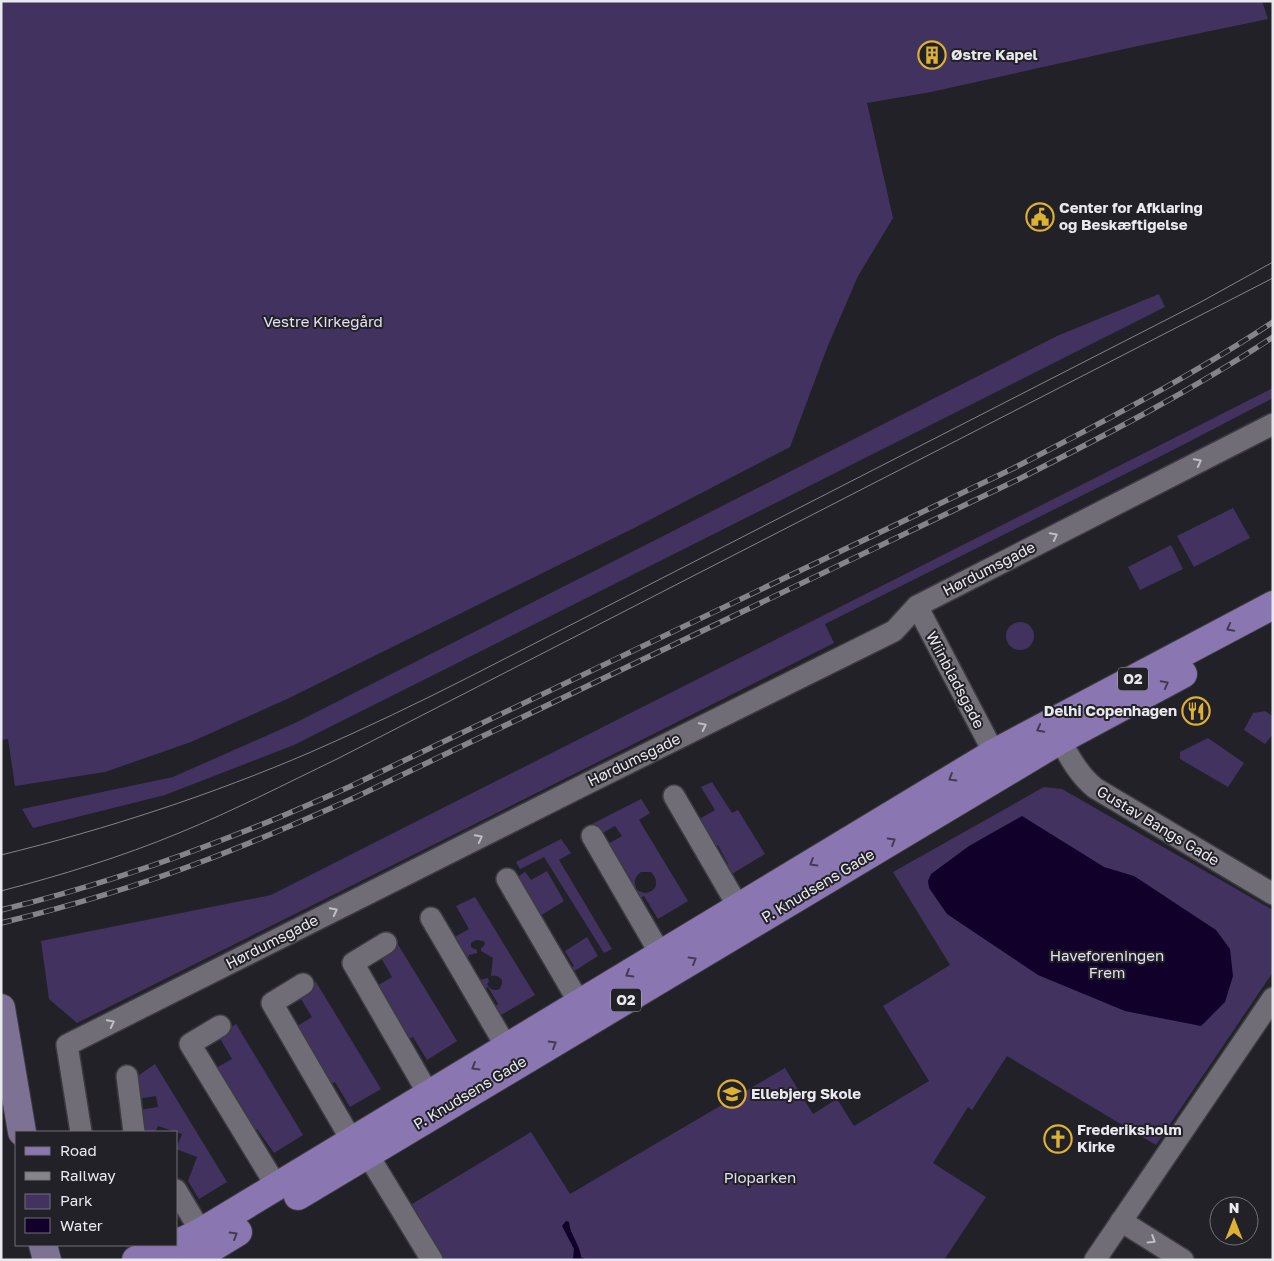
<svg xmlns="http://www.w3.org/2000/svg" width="1274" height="1261" viewBox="0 0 1274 1261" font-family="'Golos Text',sans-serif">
<rect width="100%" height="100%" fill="#232128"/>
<g fill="#413260">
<path d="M1,1h1261l6,18 -130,27 -207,46 -64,11 26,115 -35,58 -31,72 -37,99 -154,80 -349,172 -96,43 -86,30 -90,14 -7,-47 -7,1z"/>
<path d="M1159,294l6,13 -871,438 -129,50 -132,33 -11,-19 151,-32 122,-54 762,-387z"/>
<path d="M1273,388v10l-100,52 -348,174 9,19 -365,184 -392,196 -28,-24 -8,-58 230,-46z"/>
<path d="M1233,508l17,30 -56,29 -17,-31z"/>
<path d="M1171,545l12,24 -43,21 -12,-23z"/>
<circle cx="1020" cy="636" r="14"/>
<path d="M1265,711l8,5v18l-8,10 -21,-14 9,-17z"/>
<path d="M1208,738l36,25 -16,24 -48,-28v-7z"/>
<path d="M712,782l20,31 6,-3 27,44 -33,20 -3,-5 -4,1 -2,-3 5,-3 -10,-19 -5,3 -17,-27 19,-11 -14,-23z"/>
<path d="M1044,787l18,2 211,121v62l-117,173 -149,-89 -35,54 -4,-3 -35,56 53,34 -42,63h-500l-32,-56 119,-72 39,62 215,-126 28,46 24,-15 17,27 75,-45 -46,-75 67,-41 -57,-93z"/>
<path d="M641,799l9,14 -11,7 49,81 -30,18 -14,-23 -6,3 -5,-7 4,-2 7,3c13,-1 16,-11 7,-21h-10c-5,4 -8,8 -5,15l-5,2 -25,-44 16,-9 -7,-10 -16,9 -7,-11z"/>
<path d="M561,839l10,14 -12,7 53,89 -8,4 -60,-96 -24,12 -4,-7z"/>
<path d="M547,871l17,30 -24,15 -22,-38 1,-2 6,-4 6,8z"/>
<path d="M475,897l60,98 -37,22 -5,-9 5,-4 -10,-17 -6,3 -2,-10 8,-2 1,3 -2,3c5,10 16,7 15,-4 -3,-4 -6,-5 -11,-4l2,-18 -12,-7v-3l3,-2 1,-3 -2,-2 -7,-1 -5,3v4l6,3v3l-8,2 -3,8 -15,-24 18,-10 -13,-23z"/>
<path d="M587,937l11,19 -27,17 -2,-4 5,-3 -9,-15z"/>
<path d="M397,943l60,98 -30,19 -14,-23 -6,3 -32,-53 17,-10 -13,-23z"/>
<path d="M316,982l65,107 -31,18 -15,-25 -6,3 -35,-57 18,-11 -14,-23z"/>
<path d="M236,1024l67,111 -29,18 -17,-24 -5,3 -38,-63 18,-10 -14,-24z"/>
<path d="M155,1064l72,118 -28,17 -11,-18 9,-24 -21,-8 6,-15 -24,-8 -3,6h-12l-4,-22 19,-3 -2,-11 -19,3 -2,-21z"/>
</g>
<g fill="#11002a">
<path d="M1022,816l82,51 30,9 82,54 14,19 3,27 -8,26 -24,24 -76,-15 -87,-36 -91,-61 -18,-26 -1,-7 3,-7 38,-28z"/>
<path d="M566,1221l3,1c1,13 11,22 12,35l6,3h-15l1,-2 1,-9 -12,-23z"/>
</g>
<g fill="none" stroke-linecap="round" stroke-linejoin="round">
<g stroke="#3d3b42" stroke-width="24">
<g id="street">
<path d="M917,606l77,147"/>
<path d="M1060,740c10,18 19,35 35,48l178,106"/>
<path d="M674,796l65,112"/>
<path d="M592,836l69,119"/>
<path d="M507,879l73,125"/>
<path d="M431,918l76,130"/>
<path d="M386,943l-33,20 76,132"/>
<path d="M303,984l-31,19 80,138"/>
<path d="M220,1026l-30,18 87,143"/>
<path d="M127,1076l7,56"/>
<path d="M81,1132l-14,-87 519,-261 308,-153 23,-25 356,-182"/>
<path d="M368,1155l64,105"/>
<path d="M176,1190l25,42"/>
<path d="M1121,1221l62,39"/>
<path d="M1095,1260l178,-262"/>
</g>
</g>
<g stroke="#3d3b42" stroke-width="30">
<g id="secondary">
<path d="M1,1008l21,124"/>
<path d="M43,1245l4,15"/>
</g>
</g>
<g stroke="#3d3b42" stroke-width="30">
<g id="primary">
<path d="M298,1196l762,-456 123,-66"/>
<path d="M176,1244l25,-12 793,-479 279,-148"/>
<path d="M136,1260l38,-15"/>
<path d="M192,1260l46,-28"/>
</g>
</g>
<use href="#street" stroke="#706d76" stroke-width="21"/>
<use href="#secondary" stroke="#7d7293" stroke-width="28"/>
<use href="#primary" stroke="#8a77b1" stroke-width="28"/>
<g stroke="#85848a" stroke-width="1">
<path d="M1,855c106,-26 210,-60 310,-103 55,-24 109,-50 162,-77l726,-372 74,-41"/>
<path d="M1,891c61,-16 120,-34 178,-58 54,-22 106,-49 158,-74l936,-481"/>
</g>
<g stroke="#85848a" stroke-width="5.5">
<g id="rail">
<path d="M1,910c82,-20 161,-46 239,-77 37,-14 73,-30 109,-46l663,-318c89,-46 178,-92 261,-147"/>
<path d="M1,923c70,-17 140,-38 208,-64 50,-19 98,-40 147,-62l661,-317c87,-44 174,-89 256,-143"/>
</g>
</g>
<use href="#rail" stroke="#232128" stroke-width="4" stroke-dasharray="11" stroke-linecap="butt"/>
</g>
<defs><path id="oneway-chevron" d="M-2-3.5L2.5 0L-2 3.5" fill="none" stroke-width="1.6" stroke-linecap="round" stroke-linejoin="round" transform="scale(1.25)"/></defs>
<g stroke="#bfbec4">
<use href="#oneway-chevron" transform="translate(1198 462) rotate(-27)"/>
<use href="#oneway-chevron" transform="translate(1054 536) rotate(-27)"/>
<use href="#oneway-chevron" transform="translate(703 726) rotate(-26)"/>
<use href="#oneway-chevron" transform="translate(479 838) rotate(-27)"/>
<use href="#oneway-chevron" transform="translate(334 911) rotate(-27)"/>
<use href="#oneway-chevron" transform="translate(111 1023) rotate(-27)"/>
<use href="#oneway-chevron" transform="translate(1152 1240) rotate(32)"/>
</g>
<g stroke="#423b51">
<use href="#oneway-chevron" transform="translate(1230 628) rotate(152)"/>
<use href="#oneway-chevron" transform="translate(1165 684) rotate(-28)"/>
<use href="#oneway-chevron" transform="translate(1040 729) rotate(152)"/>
<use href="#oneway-chevron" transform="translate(952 778) rotate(149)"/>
<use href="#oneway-chevron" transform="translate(892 841) rotate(-31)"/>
<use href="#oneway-chevron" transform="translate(813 863) rotate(149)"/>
<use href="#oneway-chevron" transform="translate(693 960) rotate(-31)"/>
<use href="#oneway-chevron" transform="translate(629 974) rotate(149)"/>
<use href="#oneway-chevron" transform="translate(553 1044) rotate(-31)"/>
<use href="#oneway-chevron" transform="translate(475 1067) rotate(149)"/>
<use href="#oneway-chevron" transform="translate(234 1235) rotate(-31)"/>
</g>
<defs>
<g id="building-ring" transform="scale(1.4375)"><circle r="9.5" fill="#232128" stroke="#ddb133" stroke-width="1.5"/><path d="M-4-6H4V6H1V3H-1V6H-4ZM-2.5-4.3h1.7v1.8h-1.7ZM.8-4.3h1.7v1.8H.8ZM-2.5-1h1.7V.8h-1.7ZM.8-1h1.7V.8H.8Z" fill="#ddb133"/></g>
<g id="civic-ring" transform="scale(1.4375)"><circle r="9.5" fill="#232128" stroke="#ddb133" stroke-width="1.5"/><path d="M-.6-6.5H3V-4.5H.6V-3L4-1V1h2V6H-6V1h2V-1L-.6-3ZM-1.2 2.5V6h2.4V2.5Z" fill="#ddb133"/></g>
<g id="restaurant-ring" transform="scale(1.4375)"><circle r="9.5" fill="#232128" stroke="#ddb133" stroke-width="1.5"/><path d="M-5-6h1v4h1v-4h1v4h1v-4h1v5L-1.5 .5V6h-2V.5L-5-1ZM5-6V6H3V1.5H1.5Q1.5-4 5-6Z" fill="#ddb133"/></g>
<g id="school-ring" transform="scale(1.4375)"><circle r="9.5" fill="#232128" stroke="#ddb133" stroke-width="1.5"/><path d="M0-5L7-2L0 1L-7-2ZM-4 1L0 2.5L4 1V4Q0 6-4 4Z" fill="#ddb133"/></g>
<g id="church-ring" transform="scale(1.4375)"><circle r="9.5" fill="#232128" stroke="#ddb133" stroke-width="1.5"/><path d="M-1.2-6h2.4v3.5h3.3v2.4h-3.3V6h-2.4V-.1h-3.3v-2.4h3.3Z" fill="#ddb133"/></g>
</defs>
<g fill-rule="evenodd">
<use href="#building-ring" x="932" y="55"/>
<use href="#civic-ring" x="1040" y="217"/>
<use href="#restaurant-ring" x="1196" y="711"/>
<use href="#school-ring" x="732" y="1094"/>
<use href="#church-ring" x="1058" y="1139"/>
</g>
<g text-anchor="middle" stroke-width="4" stroke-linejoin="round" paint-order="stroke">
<g fill="#232128" stroke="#aeadb3" stroke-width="1">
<rect x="1118" y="667.5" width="30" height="23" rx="4"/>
<rect x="611" y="988.5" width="30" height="23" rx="4"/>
</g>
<g font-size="14" font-weight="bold" fill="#eae9ee">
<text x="1133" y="684">O2</text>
<text x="626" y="1005">O2</text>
</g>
<g font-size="15" font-weight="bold" fill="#eae9ee" stroke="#232128" text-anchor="start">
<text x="951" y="60">Østre Kapel</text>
<text x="1059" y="213">Center for Afklaring<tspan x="1059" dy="17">og Beskæftigelse</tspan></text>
<text x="1177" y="716" text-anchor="end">Delhi Copenhagen</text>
<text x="751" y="1099">Ellebjerg Skole</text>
<text x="1077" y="1135">Frederiksholm<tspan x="1077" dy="17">Kirke</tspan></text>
</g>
<g font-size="15" fill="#e4e0f2" stroke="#232128">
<text x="323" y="327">Vestre Kirkegård</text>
<text x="1107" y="961">Haveforeningen<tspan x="1107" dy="17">Frem</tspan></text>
<text x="760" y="1183">Pioparken</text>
</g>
<g font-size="15" fill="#eae9ee" stroke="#232128">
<text transform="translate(989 569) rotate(-27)" y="5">Hørdumsgade</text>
<text transform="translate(955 680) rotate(62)" y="5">Wiinbladsgade</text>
<text transform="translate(634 760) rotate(-26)" y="5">Hørdumsgade</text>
<text transform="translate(1158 826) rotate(31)" y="5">Gustav Bangs Gade</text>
<text transform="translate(818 886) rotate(-31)" y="5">P. Knudsens Gade</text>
<text transform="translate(272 942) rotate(-27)" y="5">Hørdumsgade</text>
<text transform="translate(470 1093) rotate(-31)" y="5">P. Knudsens Gade</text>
</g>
</g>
<rect width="1274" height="1261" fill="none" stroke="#eae9ee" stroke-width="5"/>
<rect x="15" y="1131" width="162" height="115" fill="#232128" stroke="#737177"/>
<rect x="25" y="1147" width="25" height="8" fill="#8a77b1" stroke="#737177"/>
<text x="60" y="1156" font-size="15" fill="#eae9ee">Road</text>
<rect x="25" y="1172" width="25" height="8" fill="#85848a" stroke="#737177"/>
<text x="60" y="1181" font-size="15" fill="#eae9ee">Railway</text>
<rect x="25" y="1194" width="25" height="15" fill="#413260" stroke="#737177"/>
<text x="60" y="1206" font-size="15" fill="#eae9ee">Park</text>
<rect x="25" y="1218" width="25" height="15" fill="#11002a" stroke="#737177"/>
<text x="60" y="1231" font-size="15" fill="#eae9ee">Water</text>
<g transform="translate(1234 1221)"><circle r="24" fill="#232128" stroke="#737177"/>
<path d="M0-4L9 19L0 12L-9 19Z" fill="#ddb133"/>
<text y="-8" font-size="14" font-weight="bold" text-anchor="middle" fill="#eae9ee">N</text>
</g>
</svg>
